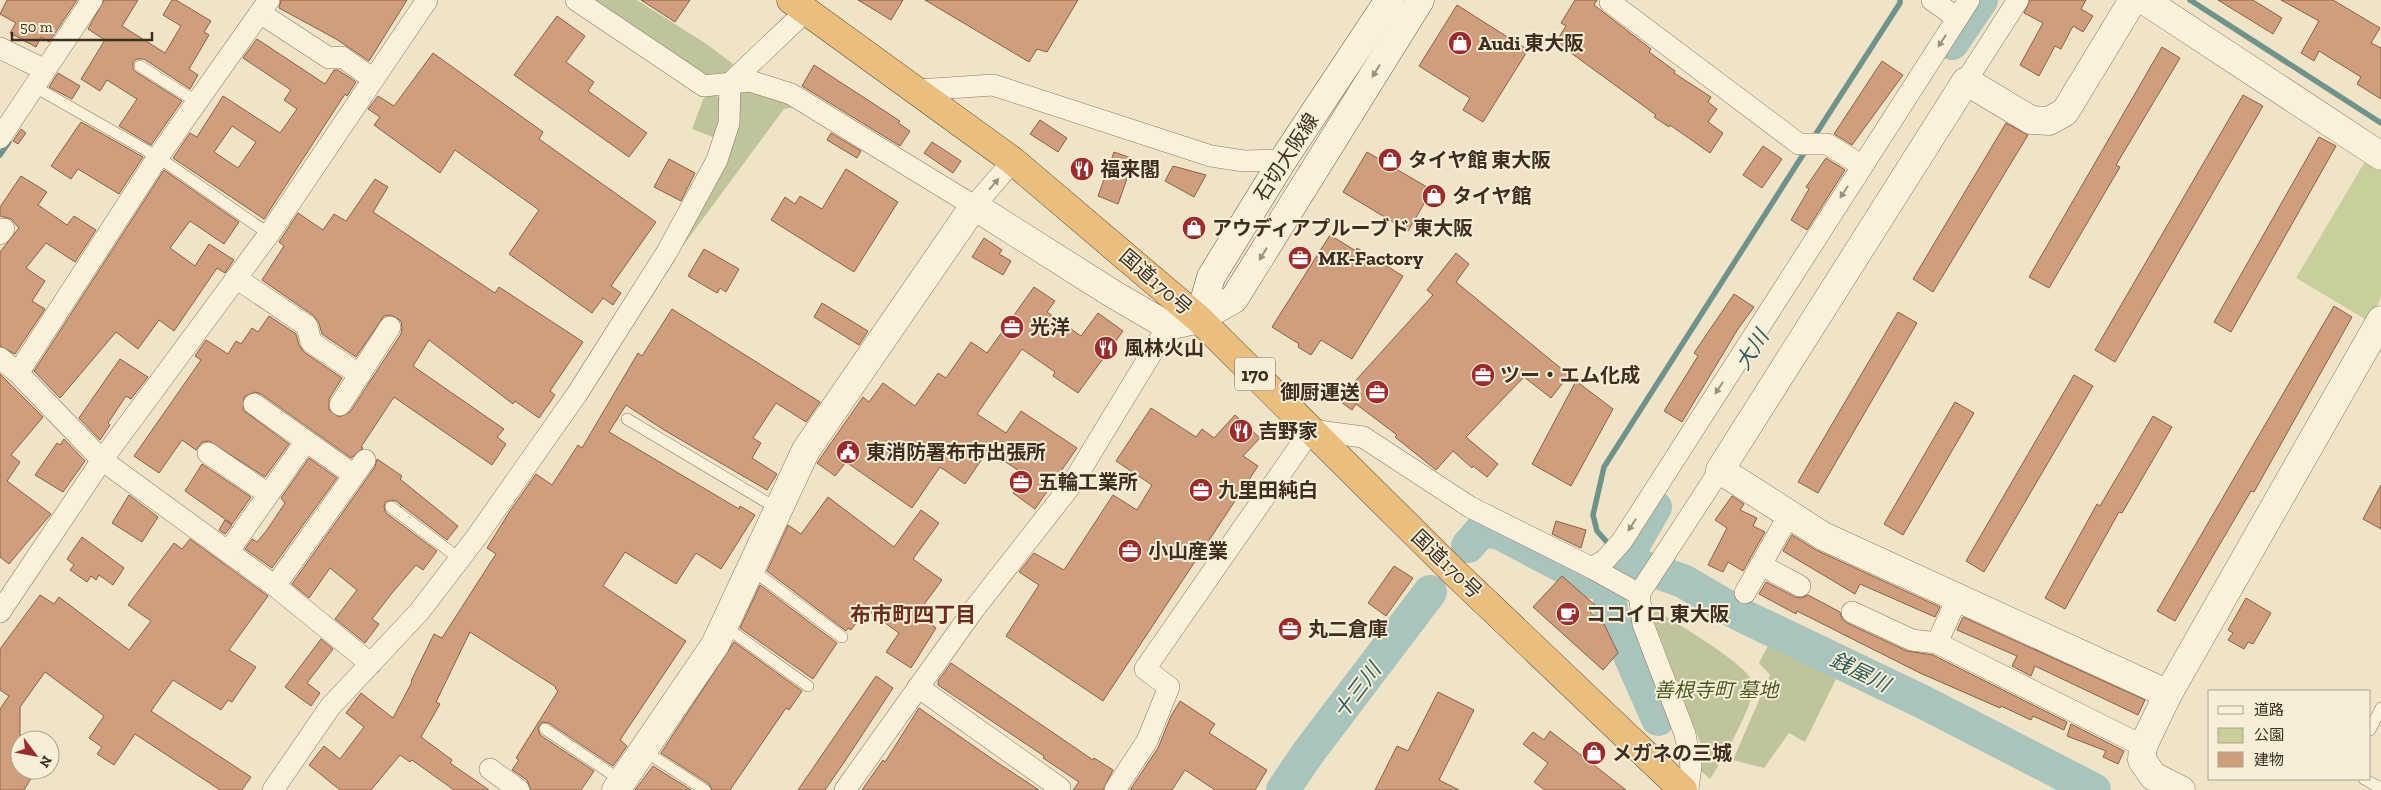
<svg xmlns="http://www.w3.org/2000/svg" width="2381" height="790" viewBox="0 0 2381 790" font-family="'Zilla Slab','Noto Sans JP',serif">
<rect width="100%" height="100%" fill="#f0e4c8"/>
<path fill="#c9cf9b" d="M2367,158l14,8v131l-11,25 -74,-44z"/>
<g fill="#bfc49a">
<path d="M593,0h44l71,45 25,19 -12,13 -13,3z"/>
<path d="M739,87l57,20 -12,2 -102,138z"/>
<path d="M706,92l17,7 -5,40 -26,-10z"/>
<path d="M1656,610c19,13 92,54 97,73 4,18 -32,79 -43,96l-10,-9v-28l-48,-126z"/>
<path d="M1770,642l66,37 -31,63 -16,-9 -25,35 -31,-8 37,-85 -11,-12z"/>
</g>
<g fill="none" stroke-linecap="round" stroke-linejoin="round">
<g stroke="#6f938a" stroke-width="5.5">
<path d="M2190,0l191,123"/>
<path d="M1812,140l88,-137v-3"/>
<path d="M0,155l9,-13"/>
<path d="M1623,560l-26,-29 -4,-16 11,-48 202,-317"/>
</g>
<g stroke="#a9c4bc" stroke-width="34">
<path d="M1952,43l29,-43"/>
<path d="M1655,507l-46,80 2,25 47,107"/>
<path d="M1468,546l13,-15 17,1 95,50 23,-9"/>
<path d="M1623,560l60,21 58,34 182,87 171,88"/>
<path d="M1283,790l25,-37 122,-161"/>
</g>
</g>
<g fill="#cf9f7d" stroke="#8d5f41" fill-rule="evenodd">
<path d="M7,0h70l-28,42 -8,-5 -5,10 -26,-14 6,-10 -16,-9z"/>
<path d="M104,0h34l-16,26 43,27 16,-27 -18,-11 9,-15h4l35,21 -7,11 5,3 -20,34 9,6 -8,14 -46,-30h-7l-4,3v7l3,3 46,29 -31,44 -32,-19 18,-27 -30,-19 -7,11 -19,-12 24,-39 -17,-11z"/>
<path d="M281,0h126l-38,61 -33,-22 -57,-31z"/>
<path d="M641,0h49l-15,22z"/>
<path d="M858,0h45l-12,20z"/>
<path d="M925,0h153l-31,52 -10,-3 -8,13z"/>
<path d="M1575,0h22l-3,5 57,44 -2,3 26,19 -1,2 37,24 -3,5 9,7 -9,13 15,11 -13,20 -40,-28 -1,2 -15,-10 2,-2 -100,-73 10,-16 -5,-3z"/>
<path d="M2030,0h56l-5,9 12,7 -10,16 -10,-6 -12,23 -6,-3 -16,30 -19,-11 23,-42 -19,-10z"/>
<path d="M2218,0h35l29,18 -9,16z"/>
<path d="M2281,0h52l47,28 -9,15 10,5v51l-24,-15 4,-7 -42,-26 -5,10 -13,-8 18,-32z"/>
<path d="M1457,5l71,45 -45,72 -20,-12 7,-12 -51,-32z"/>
<path d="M557,16l28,20 -19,26 28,20 -6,9 59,42 -18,24 -115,-82z"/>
<path d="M257,39l68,45 9,-14h4l18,12 -9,14 -2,-2 -81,125 -91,-61 17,-25 7,4 26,-41 57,37 17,-24 -13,-9 7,-10 -48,-32zM232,126l24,16 -18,26 -24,-16z"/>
<path d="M2162,47l18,11 -64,107 4,2 -71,121 -20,-11z"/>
<path d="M433,53l110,79 -4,7 117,83 -45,64 10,7 -8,12 -10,-7 -11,15 -83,-59 30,-44 -84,-60 -15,23 -66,-48 6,-8 -12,-8 10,-13 16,10z"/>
<path d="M1882,61l21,14 -51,70 -18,-11z"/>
<path d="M814,65l86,56 -2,2 12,8 -10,15 -98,-60z"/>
<path d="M58,73l22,13 -8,13 -23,-12z"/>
<path d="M2243,95l20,11 -148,256 -20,-12z"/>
<path d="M1040,120l27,18 -9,14 -28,-18z"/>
<path d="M81,122l62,35 -24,37 -41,-25 -7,10 -20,-13z"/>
<path d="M2006,123l22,12 -95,157 -20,-13z"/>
<path d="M21,129l5,4 -8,11 -5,-3z"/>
<path d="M831,133l30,18 -4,7 -30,-18z"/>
<path d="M2319,137l17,9 -105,186 -17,-10z"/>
<path d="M932,142l29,19 -8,12 -29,-20z"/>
<path d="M1763,146l19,13 -20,29 -19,-13z"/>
<path d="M1114,152l20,7 -16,45 -20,-8z"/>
<path d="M1367,152l65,38 -24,41 -65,-39z"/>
<path d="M1826,158l19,12 -38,60 -16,-10 18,-31 -3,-2z"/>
<path d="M669,159l26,14 -14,28 -27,-14z"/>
<path d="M1173,166l33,9 -12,22 -29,-16z"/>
<path d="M846,169l52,33 -44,70 -83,-52 14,-23 10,7 5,-8 22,13z"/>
<path d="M164,170l75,52 -15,22 -34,-23 -20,27 25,18 14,-22 25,16 -9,13 -8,-5 -43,63 -15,-11 -21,29 -22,-17 -56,66 -26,-27z"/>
<path d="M21,176l26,16 -9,13 29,20 7,-9 22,14 -21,32 -29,-19 -20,25 19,13 -13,20 13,8 -30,45 -15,-8v-94l19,-24 -8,-9 -11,-3v-9z"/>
<path d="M375,179l13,8 -15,25 122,81 4,-6 84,55 -33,49 5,4 -16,23 -24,-17 -2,3 -84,-64 -16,26 91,63 -7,8 9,7 -14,21 -98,-68 -33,50 2,1 -12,10 -90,-64 -6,-2 -11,5 -1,13 46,34 -24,33 -56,-36 -7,1 -6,8 -14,-10 -23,33 -25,-17 67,-96 -6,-4 11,-16 22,14 8,-13 5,3 11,-16 6,4 11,-16 27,18 3,11 5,7 38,26 -13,21v11l10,7 11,-5 51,-78 1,-7 -1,-6 -10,-6 -7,1 -28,41 -34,-23 -3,-11 -5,-7 -52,-36 22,-34 -5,-4 19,-29 25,17 11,-16 12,7z"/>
<path d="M1330,235l26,16 1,-3 46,28 -51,83 -31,-19 -10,15 -13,-8 1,-3 -27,-17z"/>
<path d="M984,238l18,12 -3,4 12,7 -8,14 -31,-18z"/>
<path d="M704,249l35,20 -13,23 -6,-4 -3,5 -29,-17z"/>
<path d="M1456,253l13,11 -13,18 113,93 -18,23 -27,-21 -58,60 32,27 -11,13 -14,-11 -1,2 -19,-17 -17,19 -41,-33 2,-2 -41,-31 -4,6 -14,-10 95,-105 -6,-5z"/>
<path d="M1034,287l21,14 -8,11 34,24 17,-23 25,18 -45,62 -25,-17 2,-4 -33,-23 -45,65 29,19 15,-22 56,37 -42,61 -22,-16 12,-18 -37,-25 -23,34 -25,-17 -28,41 -66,-46 -11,14 -18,-13 46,-66 6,5 14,-19 32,23 23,-33 8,5 25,-36 16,11z"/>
<path d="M1734,294l20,13 -16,22 -56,93 -18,-11 34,-55 -4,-3z"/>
<path d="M822,303l46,28 -9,14 -45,-28z"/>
<path d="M2334,306l18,11 -98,175 -3,-1 -76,130 -18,-10z"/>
<path d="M672,309l148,93 -14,20 -30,-19 -23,35 8,5 -9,15 25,16 -10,16 -103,-60 -38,-25 -17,27 130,77 1,-3 15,9 -34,54 -25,-16 -20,31 -51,-32 -22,34 83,55 -66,99 7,6 -14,20 -64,-43 -7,-1 -4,6 2,7 54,36 -13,19h-50l-4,-10 -15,-10 7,-10 -3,-2 42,-67 -3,-3 1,-1 -86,-55 -34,70 4,2 -19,33 31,23 -2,3 39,27h-35l-42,-30 -2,2 -10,-7 -29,35h-31l-31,-25 15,-19 16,13 24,-32 -18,-14 15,-20 32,25 19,-36 -1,-1 23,-47 8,4 54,-84 -9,-6 23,-37 26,-37 16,11 26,-40 4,3 56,-95 4,3z"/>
<path d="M1898,312l19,11 -99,170 -20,-11z"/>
<path d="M120,359l28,18 -17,22 -5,-3 -18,27 2,2 -10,15 -21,-22z"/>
<path d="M0,374l43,43 -32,38 9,7 -13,19 44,33 -42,50 -9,-7z"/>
<path d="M2074,375l19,11 -109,186 -18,-11z"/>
<path d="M1576,381l37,28 -42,77 -39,-22z"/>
<path d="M1955,402l19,11 -71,122 -19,-11z"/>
<path d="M1151,408l45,29 6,-8 12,9 21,-23 25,23 -17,18 15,10 -155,235 -97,-65 33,-51 -20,-13 15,-19 30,17 49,-75 24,15 15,-25 -36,-24z"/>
<path d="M2153,416l19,11 -50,86 -3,-1 -54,97 -20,-11 52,-94 3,2z"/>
<path d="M64,439l21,22 -22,31 -28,-17 22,-32 3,2z"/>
<path d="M309,458l28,20 -65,90 -27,-19 7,-10 5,3 10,-12 18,-27 -4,-5z"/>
<path d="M377,459l25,17 -2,3 58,47 -11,14 -51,-39 -5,-1 -6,2 -1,5 2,6 51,38 -14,19 -7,-5 -24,28 -20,26 7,5 -14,19 -30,-24 22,-29 -27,-22 -21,30 -17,-14 83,-117z"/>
<path d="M202,464l49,33 -19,27 -47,-33z"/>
<path d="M2381,485v44l-18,-10z"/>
<path d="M129,495l29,22 -16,25 -30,-19z"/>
<path d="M1732,496l12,8 -4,6 17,8 -4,8 12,6 -22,39 -15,-9 -5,10 -15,-7 19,-37 -12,-8z"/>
<path d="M828,497l66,50 27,-37 18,13 -26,36 29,21 -25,34 19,14 -25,40 -25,-16 13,-19 -33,-24 -15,21 -3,-2 -2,3 -79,-60 21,-46 13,9z"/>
<path d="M225,520l7,5 -7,9 -6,-4z"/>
<path d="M1556,521l30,9 -5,18 -29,-14z"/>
<path d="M1792,535l24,15 124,57 -5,10 -75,-33 -5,10 -72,-43z"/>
<path d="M82,537l42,31 -11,17 -14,-10 -3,5 -5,-4 -4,6 -17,-12 4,-5 -7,-6z"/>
<path d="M190,539l78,57 -39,54 27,17 -24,35 -4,-2 -7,10 -48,-30 -22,31 100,66 -9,13h-22l-85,-56 -21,31 -17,-11 5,-7 -13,-9 15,-22 -59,-44 -25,35v63h16l-12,20h-24v-81l9,-13 -9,-6v-41l40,-54 14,9 5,-7 70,53 22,-29 -23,-16 46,-62 8,6z"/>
<path d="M1394,566l19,12 -27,38 -18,-13z"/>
<path d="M1562,576l34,30 -6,6 14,12 14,29 -15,17 -70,-63z"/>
<path d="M1766,582l29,15 6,1 7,-3 32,17 2,7 5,4 60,28 26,4 134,67 -3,8 -31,-14 -2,4 -30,-14 -1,2 -80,-35 -123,-62 -1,3 -37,-20z"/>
<path d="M760,585l77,58 -24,36 -73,-51z"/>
<path d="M2246,598l25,15 -18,31 -5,-2 -4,7 -16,-9 5,-7 -5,-3z"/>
<path d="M1963,617l182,83 -7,15 -103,-49 -4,10 -19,-10 5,-10 -60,-26z"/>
<path d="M321,639l12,10 -26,34 13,10 -9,13 -26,-19z"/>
<path d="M734,642l68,49 -13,19 -3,-2 -56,82h-18l-3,-6 -48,-31z"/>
<path d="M951,663l142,97 1,-2 19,12 -10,20h-30l6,-8 -36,-24 1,-2 -106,-71v-4z"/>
<path d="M876,676l17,12 -48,73 -20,29h-27z"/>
<path d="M1438,692l36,18 -35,70 20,10h-84l22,-44 11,5z"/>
<path d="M1180,701l35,23 -6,9 58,37 -12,20h-40l-30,-20 -13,20h-42l28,-42 13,-32z"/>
<path d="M919,708l76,53 44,29h-177l21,-30 2,2z"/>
<path d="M2071,724l53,27 -6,13 -15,-7 3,-6 -39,-15z"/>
<path d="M1550,731l76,59h-81l-11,-8 14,-19 -25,-19 10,-12 11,8z"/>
<path d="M653,766l38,24h-56z"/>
</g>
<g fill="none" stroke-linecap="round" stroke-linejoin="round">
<g stroke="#8d765c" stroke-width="12">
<g id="service">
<path d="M140,66l57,36"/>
<path d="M35,87l123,70 111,77"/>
<path d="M627,419l151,90"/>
<path d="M391,507l69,52"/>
<path d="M751,569l91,68"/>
<path d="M724,626l84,60"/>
<path d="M545,729l77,52"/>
<path d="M2370,730l11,-22"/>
<path d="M643,750l62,40"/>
<path d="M2364,779l17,9"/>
</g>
</g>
<g stroke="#8d765c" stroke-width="22">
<g id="minor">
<path d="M576,0l128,86 46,-5 41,13 183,112 39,-45"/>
<path d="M1932,0l25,18"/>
<path d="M1610,2l189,142h28l34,21"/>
<path d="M260,13l69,45 13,-1 31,22"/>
<path d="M0,48l45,22"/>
<path d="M1966,81l52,-81"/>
<path d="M918,90l75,-5 218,71 33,5 39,-1"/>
<path d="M0,138l92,-138"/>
<path d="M0,234l4,-5"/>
<path d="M236,278l71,48 4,16 49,33"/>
<path d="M0,358l18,15 84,87 173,126 96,78"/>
<path d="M18,373l140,-216 111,-157"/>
<path d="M254,404l100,71"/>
<path d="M340,405l50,-78"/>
<path d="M208,453l60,41"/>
<path d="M228,552l78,-111"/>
<path d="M1761,565l39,21"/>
<path d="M1592,568l14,-9 16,-18 347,-541"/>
<path d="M275,586l90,-126"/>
<path d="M1745,593l44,-78"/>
<path d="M1957,599l-20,44 206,103"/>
<path d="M0,612l102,-152 167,-226 158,-234"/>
<path d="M1852,612l60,28 25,3"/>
<path d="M918,687l142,101 -1,2"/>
<path d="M490,769l29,21"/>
<path d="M273,790l57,-83 89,-95 56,-73 102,-145 90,-142 50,-92 12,-37 1,-40 76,-72"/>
<path d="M845,790l130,-182 97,-124 96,-158"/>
<path d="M1115,790l32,-49 22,-54 -24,-18 166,-239 52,7 107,70 122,61 47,26"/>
<path d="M1688,790l3,-24 -6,-32 -42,-110 -4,-30 81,-124"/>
</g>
</g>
<g stroke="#8d765c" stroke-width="29">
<g id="tertiary">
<path d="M2133,0l-68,112 -16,9 -18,-1 -65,-39 -246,389 103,66 345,158"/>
<path d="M2144,0l237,156"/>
<path d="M616,790l99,-145 91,-195 168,-244 139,88 55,32 31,-7"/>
<path d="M2181,790l-28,-14 -11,-16 1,-14 25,-52 213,-374"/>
</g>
</g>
<g stroke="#6f573f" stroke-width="29">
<g id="secondary">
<path d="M1199,319l35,-20 186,-299"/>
<path d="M1199,319l12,-42 72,-117 106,-160"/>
</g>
</g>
<g stroke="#5b4430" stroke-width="29">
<path id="trunk" d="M791,0l222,161 186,158 256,254 228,217"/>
</g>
<use href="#service" stroke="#faf1dc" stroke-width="11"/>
<use href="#minor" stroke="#faf1dc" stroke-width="21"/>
<use href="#tertiary" stroke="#faf1dc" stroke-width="28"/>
<use href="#secondary" stroke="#faf1dc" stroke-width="28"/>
<use href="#trunk" stroke="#eabe7c" stroke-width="28"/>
</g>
<defs><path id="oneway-solid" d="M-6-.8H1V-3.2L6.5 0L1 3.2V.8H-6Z" transform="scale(1.25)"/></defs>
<g fill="#9c907e">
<use href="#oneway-solid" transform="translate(1942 41) rotate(123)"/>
<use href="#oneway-solid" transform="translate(1376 71) rotate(122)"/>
<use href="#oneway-solid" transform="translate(994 184) rotate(-49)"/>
<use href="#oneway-solid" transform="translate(1844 192) rotate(123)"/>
<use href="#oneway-solid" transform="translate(1263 254) rotate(122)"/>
<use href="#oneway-solid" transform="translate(1719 388) rotate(123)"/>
<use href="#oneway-solid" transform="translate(1632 525) rotate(123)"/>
</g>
<defs>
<g id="shop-disc" transform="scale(1.25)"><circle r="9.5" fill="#9e2a2b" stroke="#f7eed8"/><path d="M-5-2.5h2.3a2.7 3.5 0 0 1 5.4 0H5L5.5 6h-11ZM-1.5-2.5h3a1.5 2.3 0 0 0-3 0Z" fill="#fff"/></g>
<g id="restaurant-disc" transform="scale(1.25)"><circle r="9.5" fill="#9e2a2b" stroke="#f7eed8"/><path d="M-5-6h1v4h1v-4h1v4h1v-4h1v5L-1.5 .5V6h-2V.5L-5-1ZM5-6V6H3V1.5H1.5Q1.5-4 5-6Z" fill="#fff"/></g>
<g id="office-disc" transform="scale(1.25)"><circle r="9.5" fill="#9e2a2b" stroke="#f7eed8"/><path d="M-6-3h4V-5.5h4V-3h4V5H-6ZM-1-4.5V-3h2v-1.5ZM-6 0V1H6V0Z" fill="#fff"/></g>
<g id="civic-disc" transform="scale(1.25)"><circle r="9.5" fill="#9e2a2b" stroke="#f7eed8"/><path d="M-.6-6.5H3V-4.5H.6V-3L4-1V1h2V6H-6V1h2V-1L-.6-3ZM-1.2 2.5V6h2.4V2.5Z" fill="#fff"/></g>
<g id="cafe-disc" transform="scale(1.25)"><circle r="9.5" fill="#9e2a2b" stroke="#f7eed8"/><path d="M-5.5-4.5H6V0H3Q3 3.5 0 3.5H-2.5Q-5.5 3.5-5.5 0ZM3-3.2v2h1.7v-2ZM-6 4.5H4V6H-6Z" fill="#fff"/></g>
</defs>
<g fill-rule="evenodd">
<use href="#shop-disc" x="1460" y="43"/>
<use href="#shop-disc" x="1390" y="160"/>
<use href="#restaurant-disc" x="1082" y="169"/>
<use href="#shop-disc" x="1434" y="196"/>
<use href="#shop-disc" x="1194" y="228"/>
<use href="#office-disc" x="1300" y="258"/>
<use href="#office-disc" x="1012" y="327"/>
<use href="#restaurant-disc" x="1106" y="348"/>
<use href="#office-disc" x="1483" y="375"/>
<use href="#office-disc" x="1377" y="392"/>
<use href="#restaurant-disc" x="1241" y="431"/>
<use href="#civic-disc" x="848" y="452"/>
<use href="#office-disc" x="1021" y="482"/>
<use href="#office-disc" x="1201" y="490"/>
<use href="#office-disc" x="1130" y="551"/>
<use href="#cafe-disc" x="1568" y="614"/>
<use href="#office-disc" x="1290" y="629"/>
<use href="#shop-disc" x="1594" y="753"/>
</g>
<g text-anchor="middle" stroke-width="4" stroke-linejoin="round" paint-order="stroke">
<rect fill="#f7eed8" stroke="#756857" stroke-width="1" x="1235" y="357.5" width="40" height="33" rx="4"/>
<g font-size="19" font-weight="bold" fill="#3d2e20">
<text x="1255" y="381">170</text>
</g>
<g font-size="20" font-weight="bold" fill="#3d2e20" stroke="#f7eed8" text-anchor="start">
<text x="1478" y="50">Audi 東大阪</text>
<text x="1408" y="167">タイヤ館 東大阪</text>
<text x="1100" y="176">福来閣</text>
<text x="1452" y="203">タイヤ館</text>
<text x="1212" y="235">アウディアプルーブド 東大阪</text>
<text x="1318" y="265">MK-Factory</text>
<text x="1030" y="334">光洋</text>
<text x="1124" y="355">風林火山</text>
<text x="1500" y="382">ツー・エム化成</text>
<text x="1360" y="399" text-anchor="end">御厨運送</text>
<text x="1258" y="438">吉野家</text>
<text x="866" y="459">東消防署布市出張所</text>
<text x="1038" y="489">五輪工業所</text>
<text x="1218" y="497">九里田純白</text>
<text x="1148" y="558">小山産業</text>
<text x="1586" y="621">ココイロ 東大阪</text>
<text x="1308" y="636">丸二倉庫</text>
<text x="1612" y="760">メガネの三城</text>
</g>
<g font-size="20" fill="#3d2e20" stroke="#f7eed8">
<text transform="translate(1286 157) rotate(-57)" y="7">石切大阪線</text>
<text transform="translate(1156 282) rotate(41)" y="7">国道170号</text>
<text transform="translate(1447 564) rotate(44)" y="7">国道170号</text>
</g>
<g font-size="20" font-style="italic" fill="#4d5a26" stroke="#f7eed8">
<text x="1716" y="697">善根寺町 墓地</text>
</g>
<g font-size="21" font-style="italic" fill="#2f5d5a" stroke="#f7eed8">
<text transform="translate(1752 350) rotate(-58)" y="7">大川</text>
<text transform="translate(1860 672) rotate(26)" y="7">銭屋川</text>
<text transform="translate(1357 691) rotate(-53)" y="7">十三川</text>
</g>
<g font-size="21" font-weight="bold" fill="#6b2e1e" stroke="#f7eed8">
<text x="913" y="622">布市町四丁目</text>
</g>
</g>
<rect x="2208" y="690" width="162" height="90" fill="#f7eed8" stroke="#ada18e"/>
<rect x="2218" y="706" width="25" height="8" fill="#faf1dc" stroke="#ada18e"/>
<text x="2254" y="715" font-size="15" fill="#3d2e20">道路</text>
<rect x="2218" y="728" width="25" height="15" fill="#c9cf9b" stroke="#ada18e"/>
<text x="2254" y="740" font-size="15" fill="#3d2e20">公園</text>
<rect x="2218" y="752" width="25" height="15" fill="#cf9f7d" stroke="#ada18e"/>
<text x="2254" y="765" font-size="15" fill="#3d2e20">建物</text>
<g transform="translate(35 755) rotate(122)"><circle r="24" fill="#f7eed8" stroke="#ada18e"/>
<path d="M0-4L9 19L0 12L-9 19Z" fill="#9e2a2b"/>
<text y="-8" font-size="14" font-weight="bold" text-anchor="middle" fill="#3d2e20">N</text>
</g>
<path d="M12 32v8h140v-8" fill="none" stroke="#3d2e20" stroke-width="2.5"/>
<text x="20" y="32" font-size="15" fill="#3d2e20" stroke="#f7eed8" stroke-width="4" paint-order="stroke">50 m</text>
</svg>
